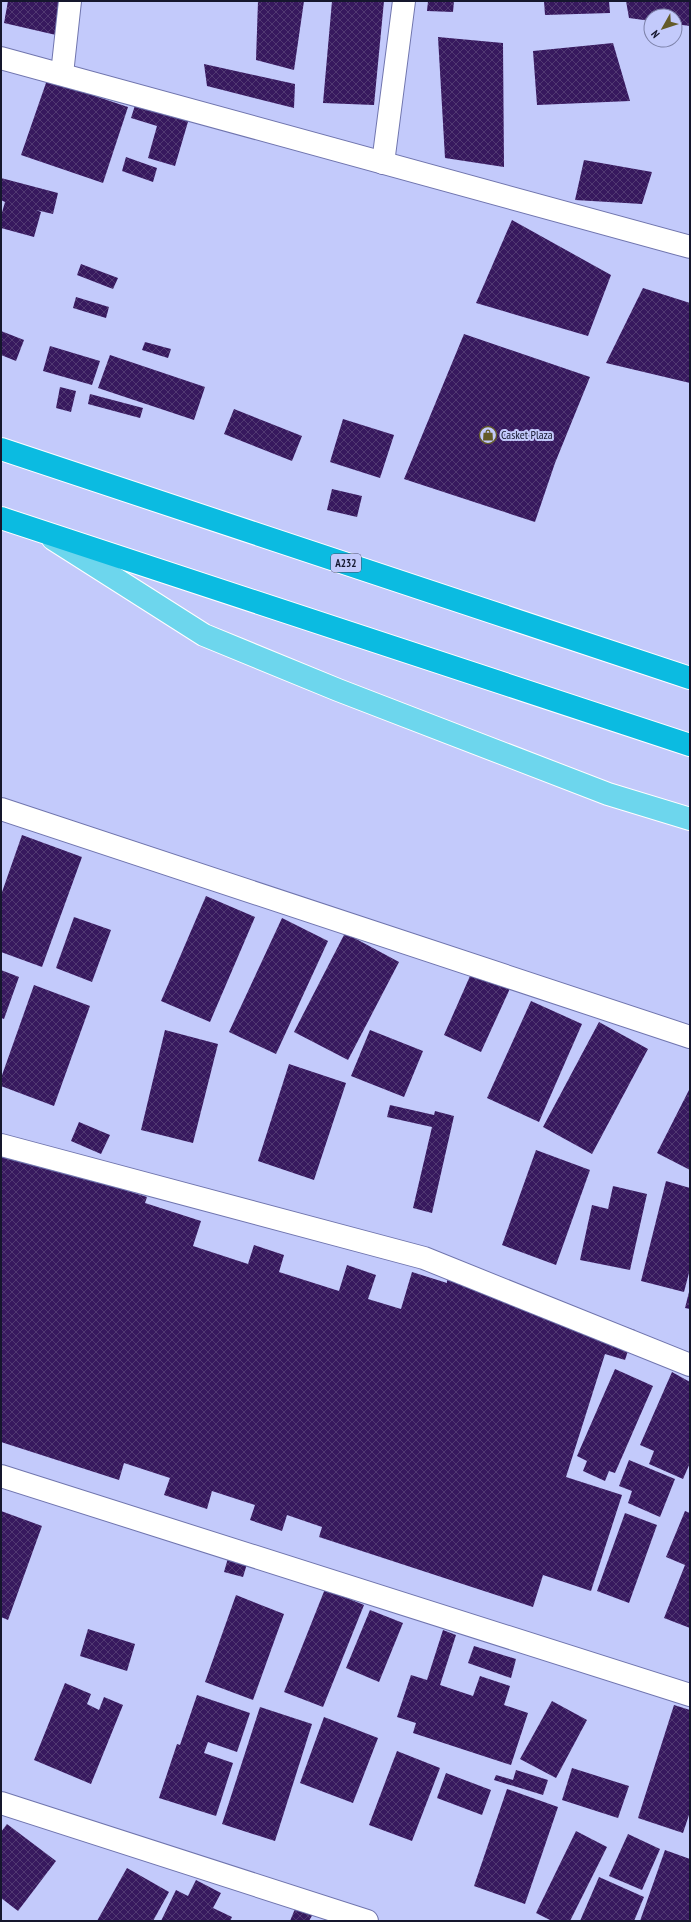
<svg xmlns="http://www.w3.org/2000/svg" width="691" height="1922" viewBox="0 0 691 1922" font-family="'PT Sans Narrow',sans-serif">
<defs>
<pattern id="building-cross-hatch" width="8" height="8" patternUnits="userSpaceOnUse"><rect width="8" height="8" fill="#37195e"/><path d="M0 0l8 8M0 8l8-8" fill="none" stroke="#513972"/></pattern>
</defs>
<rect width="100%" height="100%" fill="#c3cafb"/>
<g fill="url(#building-cross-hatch)">
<path d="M8,1h55l-7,34 -52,-12z"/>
<path d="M258,1h46l-10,69 -38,-10z"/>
<path d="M332,1h52l-10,104 -51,-2z"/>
<path d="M428,1h26l-1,11 -26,-1z"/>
<path d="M544,1h65l1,12 -65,2z"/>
<path d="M626,1h64v25l-15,-2v-8h-24v5l-22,-3z"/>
<path d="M438,37l65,6 1,124 -59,-9z"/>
<path d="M613,43l17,58 -93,4 -4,-54z"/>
<path d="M204,64l91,20 -1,24 -87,-22z"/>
<path d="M47,80l81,27 -25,76 -82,-28z"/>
<path d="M137,99l53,16 -15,51 -27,-8 9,-32 -26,-8z"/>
<path d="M126,157l31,11 -4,14 -31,-11z"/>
<path d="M584,160l68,12 -10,32 -67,-4z"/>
<path d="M1,178l57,15 -5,21 -17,-4 5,2 -7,25 -33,-9v-12l4,-14 -4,-2z"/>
<path d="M512,220l99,55 -23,61 -112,-33z"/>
<path d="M81,264l37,14 -5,11 -36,-14z"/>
<path d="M643,288l47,15v80l-84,-20z"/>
<path d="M76,297l33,10 -3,11 -33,-10z"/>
<path d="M1,331l23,9 -8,21 -15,-6z"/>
<path d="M464,334l126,43 -35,86 -20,59 -131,-43z"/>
<path d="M145,342l26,7 -3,9 -26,-8z"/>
<path d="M50,346l50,15 -8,24 -49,-14z"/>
<path d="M110,355l95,32 -11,33 -96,-32z"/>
<path d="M60,387l16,4 -5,21 -15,-4z"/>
<path d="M90,394l53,14 -3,10 -52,-14z"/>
<path d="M234,409l68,27 -10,25 -68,-27z"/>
<path d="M343,419l51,16 -14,43 -50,-16z"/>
<path d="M332,489l30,7 -5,21 -30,-7z"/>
<path d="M22,835l60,22 -40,110 -41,-15v-57z"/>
<path d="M206,896l49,21 -45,105 -49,-21z"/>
<path d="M74,917l37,13 -19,52 -36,-14z"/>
<path d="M282,918l46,23 -52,113 -47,-22z"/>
<path d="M345,933l54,29 -51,98 -54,-28z"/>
<path d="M474,967l38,17 -31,68 -37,-17z"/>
<path d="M1,970l18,7 -15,42 -3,-1z"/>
<path d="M34,985l56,21 -36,100 -53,-20v-8z"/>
<path d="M531,1001l51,23 -43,98 -52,-24z"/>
<path d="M599,1022l49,27 -56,105 -49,-27z"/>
<path d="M165,1030l53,14 -25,99 -52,-13z"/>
<path d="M370,1030l53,21 -19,46 -53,-21z"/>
<path d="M289,1064l57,19 -32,97 -56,-19z"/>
<path d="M690,1088v82l-33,-17z"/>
<path d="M390,1105l44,10 1,-4 19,5 -22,97 -19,-5 19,-81 -45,-10z"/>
<path d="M79,1122l31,13 -9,19 -30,-13z"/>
<path d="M1,1150l146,47 -2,6 56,18 -8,25 55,18 6,-19 30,10 -5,17 60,19 8,-26 29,10 -8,24 33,10 11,-37 35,11v-3l129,43 4,-11 55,18 -10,30 -20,-6 -39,123 56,18 -31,96 -48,-16 -10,32 -214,-70 3,-10 -35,-12 -5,16 -32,-11 5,-15 -43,-14 -5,18 -43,-14 6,-17 -46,-15 -5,17 -118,-38z"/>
<path d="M536,1150l54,20 -34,95 -54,-20z"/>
<path d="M666,1181l24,7v81l-6,23 -43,-11z"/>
<path d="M613,1186l34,8 -17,76 -50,-10 12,-55 16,4z"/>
<path d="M689,1292h1v17l-5,-1z"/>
<path d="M615,1369l38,17 -38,87 -6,-2 -4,10 -22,-10 4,-10 -10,-5z"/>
<path d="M672,1372l18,10v81l-7,16 -34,-15 5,-13 -14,-6z"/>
<path d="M629,1460l46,19 -15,38 -32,-14 4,-12 -13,-5z"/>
<path d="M1,1511l41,15 -34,94 -7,-3z"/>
<path d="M685,1511l5,2v115l-26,-10 21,-53 -19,-8z"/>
<path d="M625,1513l32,12 -28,78 -32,-12z"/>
<path d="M228,1558l19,6 -4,13 -19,-5z"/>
<path d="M325,1589l39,16 -41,102 -39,-15z"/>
<path d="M236,1595l48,19 -31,86 -48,-18z"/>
<path d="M370,1610l33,13 -24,59 -33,-14z"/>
<path d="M88,1629l47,15 -8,27 -47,-15z"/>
<path d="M443,1630l13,5 -16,50 33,11 7,-20 30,10 -6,19 24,8 -17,52 -98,-32 3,-10 -19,-6 14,-42 16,5z"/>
<path d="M474,1646l42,13 -5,19 -43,-15z"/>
<path d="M65,1683l26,11 -4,10 12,6 5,-13 19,8 -32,79 -57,-24z"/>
<path d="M197,1695l53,18 -13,39 -29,-10 -4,11 29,10 -17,53 -57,-18 18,-54 3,1z"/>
<path d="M552,1701l35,19 -31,58 -36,-19z"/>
<path d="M674,1705l16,5v102l-7,21 -45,-15z"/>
<path d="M260,1707l52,17 -37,117 -53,-17z"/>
<path d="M324,1717l54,21 -25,65 -53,-20z"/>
<path d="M397,1751l43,17 -28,73 -43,-16z"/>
<path d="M572,1768l57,18 -11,32 -56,-18z"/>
<path d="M516,1770l32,10 -5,15 -49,-15 2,-5 17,5z"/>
<path d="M446,1773l45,17 -9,25 -45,-17z"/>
<path d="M507,1789l51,18 -33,97 -51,-18z"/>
<path d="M7,1824l49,37 -38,50 -17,-13v-66z"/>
<path d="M576,1831l31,16 -37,74h-18l-16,-8z"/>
<path d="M628,1834l32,15 -18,41 -33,-14z"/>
<path d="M665,1850l25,9v62h-50z"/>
<path d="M127,1868l42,24 -16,29h-56z"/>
<path d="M599,1877l45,20 -10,24h-54z"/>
<path d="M196,1880l25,13 -8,15 19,9 -2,4h-69l15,-31 12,6z"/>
<path d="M297,1904l17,8 -5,9h-19z"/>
</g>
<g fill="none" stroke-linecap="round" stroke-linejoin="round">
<g stroke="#7075ae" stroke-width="24">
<g id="minor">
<path d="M1,58l689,189"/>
<path d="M62,74l8,-73"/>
<path d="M383,163l21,-162"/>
<path d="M1,809l689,228"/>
<path d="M1,1145l423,113 266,107"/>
<path d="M1,1476l689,219"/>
<path d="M1,1803l366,118"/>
</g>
</g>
<g stroke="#fff" stroke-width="24">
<path id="major" d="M53,539l151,96 134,55 270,104 82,25"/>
</g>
<g stroke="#fff" stroke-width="24">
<g id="highway">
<path d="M1,449l689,229"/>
<path d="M1,518l689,227"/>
</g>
</g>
<use href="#minor" stroke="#fff" stroke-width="22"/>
<use href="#major" stroke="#6dd6ed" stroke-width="22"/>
<use href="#highway" stroke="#0bbbe1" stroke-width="22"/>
</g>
<defs>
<g id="shop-ring" transform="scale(0.9)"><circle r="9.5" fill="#c3cafb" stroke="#645b28" stroke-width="1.5"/><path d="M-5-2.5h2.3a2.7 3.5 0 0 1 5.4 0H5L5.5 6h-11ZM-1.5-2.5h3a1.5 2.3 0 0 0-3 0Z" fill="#645b28"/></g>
</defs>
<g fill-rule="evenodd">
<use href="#shop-ring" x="488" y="435"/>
</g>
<g text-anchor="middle" stroke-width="4" stroke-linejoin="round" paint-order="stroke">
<rect fill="#c3cafb" stroke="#494d6b" stroke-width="1" x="331" y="554" width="30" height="18" rx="3"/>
<g font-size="11" font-weight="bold" fill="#15172d">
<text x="346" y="567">A232</text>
</g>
<g font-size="12" fill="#15172d" stroke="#c3cafb" text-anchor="start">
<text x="501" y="439">Casket Plaza</text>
</g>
</g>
<rect width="691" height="1922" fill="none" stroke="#15172d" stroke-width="4"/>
<g transform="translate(663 28) rotate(231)"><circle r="19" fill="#c3cafb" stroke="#7d82a9"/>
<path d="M0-3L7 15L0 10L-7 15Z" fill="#645b28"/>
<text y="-6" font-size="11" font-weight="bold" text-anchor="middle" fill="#15172d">N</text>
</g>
</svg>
